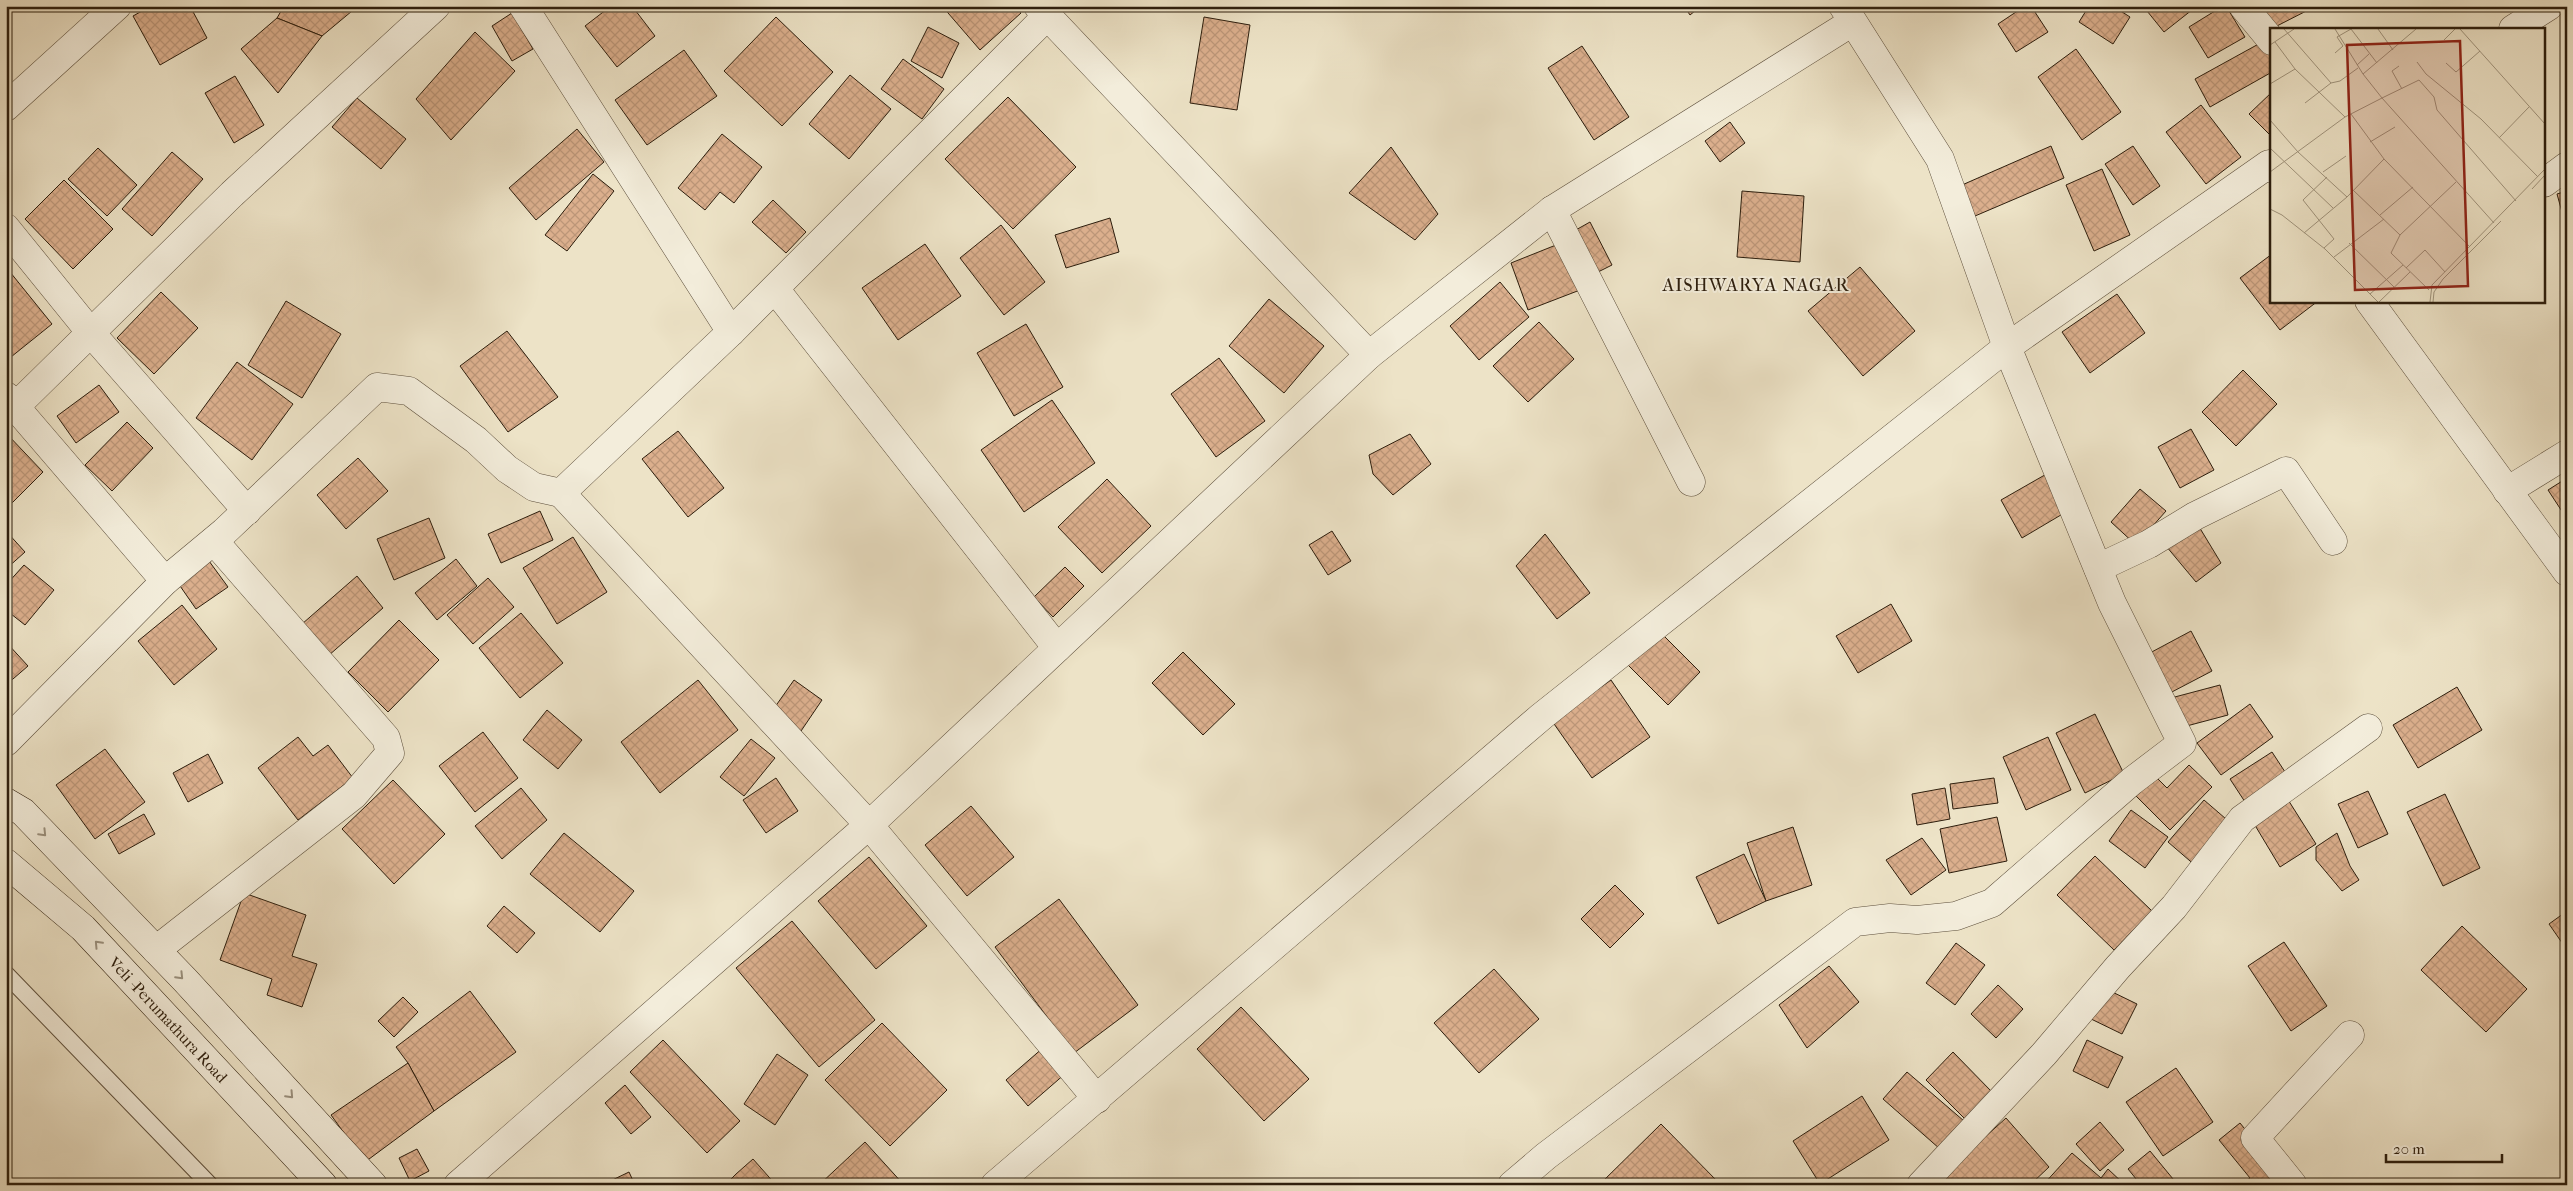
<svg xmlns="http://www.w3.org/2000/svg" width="2573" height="1191" viewBox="0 0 2573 1191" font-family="'IM FELL French Canon',serif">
<defs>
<pattern id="building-cross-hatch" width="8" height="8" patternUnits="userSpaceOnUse" patternTransform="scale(1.25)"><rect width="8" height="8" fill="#dbaf8d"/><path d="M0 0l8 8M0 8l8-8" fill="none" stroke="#bc9678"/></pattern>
</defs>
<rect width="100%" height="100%" fill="#ede3c7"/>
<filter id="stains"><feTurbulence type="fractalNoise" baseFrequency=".004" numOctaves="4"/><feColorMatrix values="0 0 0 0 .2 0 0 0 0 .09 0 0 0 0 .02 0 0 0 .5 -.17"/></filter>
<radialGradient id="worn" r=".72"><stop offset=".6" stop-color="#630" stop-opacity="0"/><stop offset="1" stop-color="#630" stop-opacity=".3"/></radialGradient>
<g fill="url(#building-cross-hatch)" stroke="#2d1e0d">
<path d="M151,6h39l17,32 -47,27 -27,-49z"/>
<path d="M284,6h74l-36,30 -45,-18z"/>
<path d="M611,6h21l23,30 -38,31 -32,-41z"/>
<path d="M942,6h73l6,7 -41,37z"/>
<path d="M1684,6h17l-11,9z"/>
<path d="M2025,6h6l17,26 -32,20 -18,-28z"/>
<path d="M2089,6h24l17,11 -17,27 -34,-22z"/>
<path d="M2143,6h54l-33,26z"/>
<path d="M2223,6h3l19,31 -37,21 -19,-31z"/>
<path d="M2260,6h56l-45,23z"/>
<path d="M512,13l21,36 -21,12 -20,-35z"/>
<path d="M776,17l57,55 -51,54 -58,-55z"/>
<path d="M1204,17l46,8 -13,85 -47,-7z"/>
<path d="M277,18l45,18 -44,57 -37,-44z"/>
<path d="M928,27l31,16 -17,35 -31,-17z"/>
<path d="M475,32l40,39 -64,69 -35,-41z"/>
<path d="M2264,41l8,14v17l-62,35 -15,-28z"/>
<path d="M1582,46l47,71 -35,23 -46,-72z"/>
<path d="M2076,49l45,63 -39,28 -44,-63z"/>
<path d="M684,50l33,46 -70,49 -32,-45z"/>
<path d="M903,59l41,30 -22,30 -41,-30z"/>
<path d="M850,75l41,34 -42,50 -40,-35z"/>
<path d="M235,76l29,49 -30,18 -29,-50z"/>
<path d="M2272,92v45l-23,-23z"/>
<path d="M1008,97l68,70 -63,62 -68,-70z"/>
<path d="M357,98l49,41 -25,30 -49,-42z"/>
<path d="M2201,105l40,52 -35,27 -40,-52z"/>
<path d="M1730,122l15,21 -25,19 -15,-21z"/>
<path d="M577,129l27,33 -68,58 -27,-32z"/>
<path d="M722,134l40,33 -28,36 -14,-11 -15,18 -27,-22z"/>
<path d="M2051,146l13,32 -89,38 -13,-31z"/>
<path d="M2133,146l27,40 -27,19 -28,-41z"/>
<path d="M1391,147l47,67 -23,26 -66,-47z"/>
<path d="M98,148l39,37 -30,31 -39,-37z"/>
<path d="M172,152l31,27 -51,57 -30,-27z"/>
<path d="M2102,169l28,66 -36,16 -28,-66z"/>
<path d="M593,174l21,17 -47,60 -22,-16z"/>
<path d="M64,180l49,49 -40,40 -48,-50z"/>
<path d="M1742,191l62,5 -4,66 -63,-5z"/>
<path d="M2567,191v32h-2l-8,-29z"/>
<path d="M773,200l33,32 -20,21 -34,-31z"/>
<path d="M1110,218l9,34 -53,16 -11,-33z"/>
<path d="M1590,222l22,43 -16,8 -22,-42z"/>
<path d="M1001,225l44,57 -41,33 -44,-57z"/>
<path d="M1561,243l19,47 -52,20 -17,-47z"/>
<path d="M925,244l36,52 -63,44 -36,-52z"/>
<path d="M2272,254v47h46l-38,29 -40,-52z"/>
<path d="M6,267l46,57 -46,37z"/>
<path d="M1860,267l55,64 -52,45 -55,-65z"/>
<path d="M1500,282l29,35 -50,43 -29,-34z"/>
<path d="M161,292l37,36 -44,46 -37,-36z"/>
<path d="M2117,294l28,39 -55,40 -28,-41z"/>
<path d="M1269,299l55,47 -40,47 -55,-47z"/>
<path d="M286,301l55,33 -39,64 -54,-33z"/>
<path d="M1539,322l35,37 -46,43 -35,-36z"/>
<path d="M1026,324l37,63 -49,29 -37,-63z"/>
<path d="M507,331l51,66 -50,35 -48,-66z"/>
<path d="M1219,358l46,63 -49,36 -45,-63z"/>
<path d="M237,362l56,42 -41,56 -56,-42z"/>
<path d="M2243,370l34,34 -41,42 -34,-34z"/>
<path d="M99,385l20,27 -43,31 -19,-27z"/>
<path d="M1052,400l43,63 -71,49 -43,-62z"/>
<path d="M127,422l26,26 -41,43 -27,-26z"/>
<path d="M2191,429l23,41 -34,18 -22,-41z"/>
<path d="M678,431l46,57 -36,29 -46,-58z"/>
<path d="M6,433l37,39 -35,35 -2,-2z"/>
<path d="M1410,434l21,30 -38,31 -20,-21 -4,-19z"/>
<path d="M358,458l30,33 -42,38 -29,-34z"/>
<path d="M2050,472l21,37 -49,29 -21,-38z"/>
<path d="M2567,478v41l-19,-29z"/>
<path d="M1107,479l44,47 -49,47 -44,-46z"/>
<path d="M2140,489l26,22 -30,34 -25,-23z"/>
<path d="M540,511l13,29 -52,23 -13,-29z"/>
<path d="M429,518l16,40 -51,22 -17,-41z"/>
<path d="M2198,525l23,38 -25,19 -30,-36z"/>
<path d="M6,531l19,21 -19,17z"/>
<path d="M1332,531l19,30 -23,14 -19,-30z"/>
<path d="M1545,534l45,59 -33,26 -41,-53z"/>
<path d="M573,537l34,55 -50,32 -34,-56z"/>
<path d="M456,559l21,27 -40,34 -22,-27z"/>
<path d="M209,561l19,26 -32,22 -18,-26z"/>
<path d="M24,565l30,25 -29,35 -19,-15v-25z"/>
<path d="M1065,567l19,19 -31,31 -19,-20z"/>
<path d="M357,576l26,32 -55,48 -26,-32z"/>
<path d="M488,578l26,29 -41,37 -26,-29z"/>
<path d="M1891,604l21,37 -54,32 -22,-37z"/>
<path d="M182,605l35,44 -43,36 -36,-44z"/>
<path d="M521,613l42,50 -43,35 -41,-50z"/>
<path d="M399,620l40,40 -51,52 -40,-40z"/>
<path d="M1659,631l41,41 -32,33 -41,-41z"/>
<path d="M2191,631l21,40 -44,23 -20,-40z"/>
<path d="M6,642l22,24 -22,19z"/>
<path d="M1183,652l52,52 -32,31 -51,-52z"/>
<path d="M698,680l40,50 -78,63 -39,-51z"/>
<path d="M794,680l28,20 -23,34 -29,-20z"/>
<path d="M1611,680l39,57 -58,41 -40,-57z"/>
<path d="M2220,685l8,30 -49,13 -8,-30z"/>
<path d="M2457,687l25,43 -64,38 -25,-43z"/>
<path d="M2250,704l23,33 -52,38 -24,-32z"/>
<path d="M547,710l35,30 -24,29 -35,-29z"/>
<path d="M2095,714l29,60 -39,19 -29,-60z"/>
<path d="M483,732l35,46 -43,34 -36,-46z"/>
<path d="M298,737l15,19 15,-11 25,33 -55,42 -40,-52z"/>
<path d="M2048,737l23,53 -45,20 -23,-53z"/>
<path d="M751,739l24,19 -31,38 -24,-19z"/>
<path d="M105,749l40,53 -50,37 -39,-54z"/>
<path d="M2272,752l17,26 -42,27 -17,-26z"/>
<path d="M208,754l15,29 -35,19 -15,-29z"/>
<path d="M2189,765l23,22 -42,43 -35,-35 19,-20 13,13z"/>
<path d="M776,778l22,33 -32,22 -23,-33z"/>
<path d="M1994,778l4,25 -45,6 -3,-25z"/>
<path d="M393,780l52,54 -51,50 -52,-55z"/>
<path d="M521,788l26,32 -45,39 -27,-33z"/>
<path d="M1945,788l5,31 -33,6 -5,-31z"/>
<path d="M2368,791l20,43 -30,14 -20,-44z"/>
<path d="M2445,794l35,74 -37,18 -36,-74z"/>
<path d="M2285,795l31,49 -36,23 -30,-50z"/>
<path d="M2204,800l29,25 -36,42 -29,-25z"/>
<path d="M971,806l43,51 -47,39 -42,-51z"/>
<path d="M2131,810l37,27 -23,31 -36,-27z"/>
<path d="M144,814l11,20 -36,20 -11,-20z"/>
<path d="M1997,817l10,44 -58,12 -9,-44z"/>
<path d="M1793,827l19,58 -46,16 -19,-58z"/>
<path d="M564,833l70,58 -34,41 -70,-58z"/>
<path d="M2337,833l13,33 9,14 -17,11 -26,-31v-13z"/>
<path d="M1922,838l24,32 -35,25 -25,-35z"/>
<path d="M1744,854l22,47 -48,23 -22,-47z"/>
<path d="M2095,856l57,55 -38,39 -57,-55z"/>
<path d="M869,857l58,69 -51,43 -58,-68z"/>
<path d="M1615,885l29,29 -34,34 -29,-29z"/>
<path d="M244,893l62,22 -14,41 25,8 -15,43 -35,-12 5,-16 -52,-19z"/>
<path d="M1059,899l79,106 -64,48 -79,-106z"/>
<path d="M504,906l31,27 -18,20 -30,-27z"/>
<path d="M2567,911v39l-18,-26z"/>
<path d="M792,921l83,99 -56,47 -83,-99z"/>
<path d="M2462,926l65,63 -41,43 -65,-62z"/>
<path d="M2284,942l43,64 -36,25 -43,-65z"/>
<path d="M1956,943l29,22 -30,40 -29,-22z"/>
<path d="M1829,966l30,36 -52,46 -28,-43z"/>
<path d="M1494,969l45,50 -60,54 -45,-50z"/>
<path d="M1998,985l25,24 -27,29 -25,-24z"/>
<path d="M2102,987l35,17 -15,30 -35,-17z"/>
<path d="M470,991l46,61 -82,59 -26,-48 -12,-16z"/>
<path d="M403,997l15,15 -24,25 -16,-16z"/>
<path d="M1241,1007l68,72 -45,42 -67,-72z"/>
<path d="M882,1023l65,67 -57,56 -65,-66z"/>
<path d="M663,1040l77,81 -33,32 -77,-81z"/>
<path d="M2087,1040l36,17 -15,31 -35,-17z"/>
<path d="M1044,1047l22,26 -38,33 -22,-26z"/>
<path d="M1953,1052l39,40 -27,27 -39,-39z"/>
<path d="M777,1054l31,21 -33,50 -31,-21z"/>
<path d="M408,1063l26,48 -69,51 -34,-47z"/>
<path d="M2176,1068l37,54 -50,34 -37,-54z"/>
<path d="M1907,1072l57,49 -24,28 -57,-50z"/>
<path d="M625,1085l26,32 -20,17 -26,-31z"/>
<path d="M1862,1096l27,44 -69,44 -27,-43z"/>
<path d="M2006,1118l43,49 -19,18h-78l-9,-10z"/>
<path d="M2100,1122l24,28 -24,21 -24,-27z"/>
<path d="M2240,1123l50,62h-49l9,-7 -31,-38z"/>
<path d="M1661,1124l57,58 -2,3h-117z"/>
<path d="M865,1142l39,43h-85z"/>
<path d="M417,1149l12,22 -19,10 -11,-23z"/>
<path d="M2150,1151l28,34h-37l-13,-16z"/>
<path d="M2072,1153l29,25 7,-9 17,16h-82z"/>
<path d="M753,1159l23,26h-51l11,-11z"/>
<path d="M629,1172l6,13h-33z"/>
</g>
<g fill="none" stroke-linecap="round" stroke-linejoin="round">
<g stroke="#5d4f3c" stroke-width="18">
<path id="lane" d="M6,974l204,211"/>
</g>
<g stroke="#5d4f3c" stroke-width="29">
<g id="street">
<path d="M523,6l208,326"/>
<path d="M1038,6l331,349"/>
<path d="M1843,6l97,153 67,188 262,-183 3,5"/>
<path d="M2243,6l29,35"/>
<path d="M2513,29l36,-23"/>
<path d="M6,107l111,-101"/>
<path d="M2544,183l23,-17"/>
<path d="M1552,210l139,272"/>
<path d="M6,228l85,105 156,178"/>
<path d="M775,289l282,359"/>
<path d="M2369,301l198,271"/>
<path d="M6,396l159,185"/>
<path d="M16,406l216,-212 204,-188"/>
<path d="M2507,491l60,-37"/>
<path d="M561,493l308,332 228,274"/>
<path d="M2098,568l51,-24 46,-28 91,-45 47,70"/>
<path d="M6,742l159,-161 59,-49 153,-145 32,4 67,49 31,29 27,18 27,6 170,-161 316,-316"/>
<path d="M156,950l198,-155 36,-42 -4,-15 -172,-197"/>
<path d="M458,1185l411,-360 500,-470 183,-145 299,-187"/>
<path d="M995,1185l547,-469 465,-369 105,256 70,140 -50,38 -140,122 -36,13 -39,4 -27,-2 -35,4 -309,234 -34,29"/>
<path d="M1921,1185l123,-131 74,-87 56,-60 68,-88 126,-91"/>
<path d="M2293,1185l-38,-47 95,-103"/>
</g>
</g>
<g stroke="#2d1e0d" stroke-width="29">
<g id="secondary">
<path d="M6,802l17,10 162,168 188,205"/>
<path id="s1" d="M6,863l77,65 240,257"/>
</g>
</g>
<use href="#lane" stroke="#f3eddb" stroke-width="16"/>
<use href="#street" stroke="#f3eddb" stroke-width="28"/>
<use href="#secondary" stroke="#f3eddb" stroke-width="28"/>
</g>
<defs><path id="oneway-chevron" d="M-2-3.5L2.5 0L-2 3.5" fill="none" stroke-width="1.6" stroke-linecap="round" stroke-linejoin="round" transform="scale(1.25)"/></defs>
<g stroke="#9a907e">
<use href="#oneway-chevron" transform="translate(43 833) rotate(46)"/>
<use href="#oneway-chevron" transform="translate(98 944) rotate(-133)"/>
<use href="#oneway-chevron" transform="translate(180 976) rotate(46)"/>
<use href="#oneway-chevron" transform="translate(290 1095) rotate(47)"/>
</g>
<g text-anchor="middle" stroke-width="4" stroke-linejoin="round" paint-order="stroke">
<g font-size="16" fill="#2d1e0d" stroke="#f3eddb">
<text dy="6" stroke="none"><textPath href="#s1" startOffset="226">Veli -Perumathura Road</textPath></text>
</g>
<g font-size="18" letter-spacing="1" fill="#2d1e0d" stroke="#f3eddb">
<text x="1756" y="291">AISHWARYA NAGAR</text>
</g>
</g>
<g transform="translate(2270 28)">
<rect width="275" height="275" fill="#ede3c7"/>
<path fill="none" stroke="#a0947d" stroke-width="1" d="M14,1l47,54 9,-2 18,-13M65,1l28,45M81,1l26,34M108,1l15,21M190,1l85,95M174,12l11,-11M5,14l20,27 50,48M0,17l24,-16M65,25l8,-7 -6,-9 14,-8M147,34l9,12 55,45 57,58M176,35l10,9 24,-21M87,37l12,-11M129,38l-7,5 10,18M0,56l25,-15M35,75l26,-20M81,86l33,45 86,88M0,92l28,32 49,45 37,-38M229,110l30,-31M100,114l25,-15M0,120l63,60M0,144l75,-55 37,-19 -19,-24 53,-45M53,144l23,-16M262,161l13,-14M83,162l47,45 -9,18 38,37M0,181l12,6 43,34 53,53M110,187l33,-28M224,195l-112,-125 37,-18 15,17 3,13 79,91M34,205l43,-36M130,207l56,-53M79,215l45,44M54,220l10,-9 -31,-39 24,-23M64,229l50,-38M136,240l19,-18 20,22M100,266l33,-29M109,274l31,-30M160,274l2,-17 113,-116M163,274l1,-10 9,-13 58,-58"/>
<path fill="#8f2418" fill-opacity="0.15" stroke="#8f2418" stroke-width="2.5" d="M190,13l8,245 -113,4 -8,-245z"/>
<rect width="275" height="275" fill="none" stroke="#2d1e0d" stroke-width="2.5"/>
</g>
<rect width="2573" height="1191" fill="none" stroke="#ede3c7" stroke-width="25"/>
<rect x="8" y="8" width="2558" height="1176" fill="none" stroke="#2d1e0d" stroke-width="2.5"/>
<rect x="12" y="12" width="2548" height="1166" fill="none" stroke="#2d1e0d"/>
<path d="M2386 1154v8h116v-8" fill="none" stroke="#2d1e0d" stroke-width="2.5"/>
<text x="2393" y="1154" font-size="15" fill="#2d1e0d" stroke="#f3eddb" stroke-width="4" paint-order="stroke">20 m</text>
<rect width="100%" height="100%" filter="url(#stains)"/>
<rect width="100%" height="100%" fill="url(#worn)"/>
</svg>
